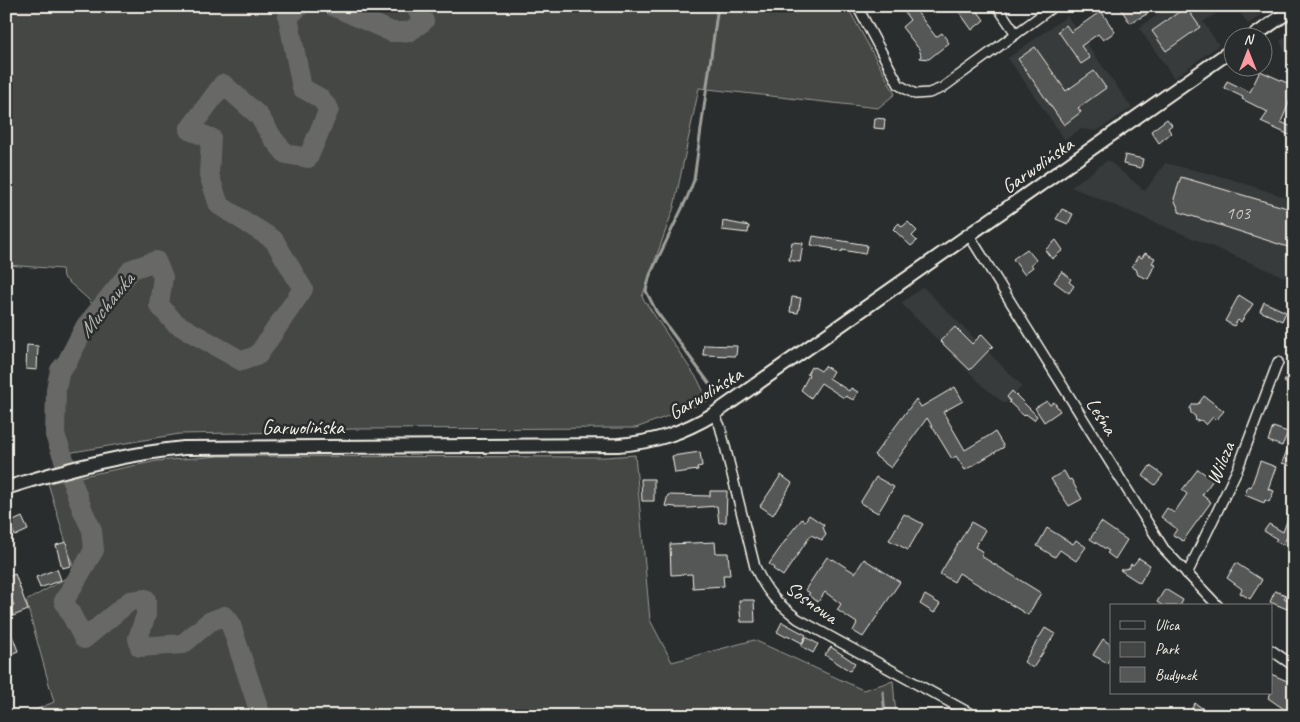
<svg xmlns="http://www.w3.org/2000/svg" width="1300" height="722" viewBox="0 0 1300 722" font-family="Caveat,sans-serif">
<rect width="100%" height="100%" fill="#2a2d2e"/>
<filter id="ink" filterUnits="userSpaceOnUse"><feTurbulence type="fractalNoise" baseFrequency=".02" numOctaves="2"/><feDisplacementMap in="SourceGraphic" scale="10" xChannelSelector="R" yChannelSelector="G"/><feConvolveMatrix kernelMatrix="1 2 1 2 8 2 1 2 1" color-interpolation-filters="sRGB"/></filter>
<g filter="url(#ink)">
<g fill="#373a3a">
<path d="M1170,6h57l-24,16 16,23 -45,33 -35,-50z"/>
<path d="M1235,6h40l-27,18z"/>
<path d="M1067,16l65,92 -35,23 -16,-2 -16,11 -57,-82z"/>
<path d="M1294,31v27l-8,-4 -6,-13z"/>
<path d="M1108,160l37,31 20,-28 66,16 63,21v81l-223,-94z"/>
<path d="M923,287l99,99 -17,18 -21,-17 -83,-84z"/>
</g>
<g fill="#444645" stroke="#9c9c96">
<path d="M6,6h841l48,88 -17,14 -179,-20 -25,119 -32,90 56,83 10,21 -72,27 -285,1 -53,3 -119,2 -106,18 -5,5c-3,-13 -7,-26 -8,-39 -3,-37 20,-73 41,-102l-13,-17 -25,-22 -1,-8 -56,-4z"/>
<path d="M635,455l15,165 22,42 82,-22 109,50 30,-9 3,35h-875l33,-14 -28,-101 49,-28 -27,-90 109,-22 63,-5 385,1z"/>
</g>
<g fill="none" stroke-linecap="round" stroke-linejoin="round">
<g stroke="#9f9f9a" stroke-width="3">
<path d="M713,6l4,7 -23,167 -7,18 -37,77 -4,16 10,20 61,83"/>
<path d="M883,692l2,24"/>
</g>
<g stroke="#676866" stroke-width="20">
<path d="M333,6l59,26h17l15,-11 -9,-15"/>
<path d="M261,716l-31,-94 -6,-6 -15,6 -26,22 -43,3 -2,-9 8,-23v-16l-16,2 -46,38 -20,-38 30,-51 -2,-20 -9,-19 -28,-76 1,-46 4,-19 7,-8 18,-35 47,-58 24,-8 7,16 -4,28 16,18 67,38 16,-6 45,-66 -29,-49 -55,-35 -10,-30 2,-37 -22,-8 34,-46 36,32 15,24 12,14 22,4 21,-49 -9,-11 -18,-10 -14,-71 12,-11"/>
</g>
</g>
<g fill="#555756" stroke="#f4f1e8">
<path d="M900,6h25l-8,6 19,25 6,-4 7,10 -20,16 -9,-1 1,-3 -2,-6 -17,-22 8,-7z"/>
<path d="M955,6h19l10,14 -12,10z"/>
<path d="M1119,6h22l6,8 -17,9z"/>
<path d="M1186,7l14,20 -34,24 -14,-20z"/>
<path d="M1101,11l14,21 -12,8 -5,-6 -17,12 9,12 -9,6 -23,-33 8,-6 5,7z"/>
<path d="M1035,47l31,44 28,-20 12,17 -28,20 3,4 -17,13 -46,-66z"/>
<path d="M1260,71l34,15v5l-13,31 13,6v9l-31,-14 -2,-1 7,-10 -26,-13 1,-2 -19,-9 3,-7 23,11z"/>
<path d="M875,118l10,1 -1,10 -10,-1z"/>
<path d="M1167,119l5,6 -4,3 3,5 -12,10 -8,-12z"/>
<path d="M1125,155l18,4 -2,9 -18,-4z"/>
<path d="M1181,177l113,33v39l-115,-37v-2l-5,-11z"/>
<path d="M1062,209l11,5 -5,10 -12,-5z"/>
<path d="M723,221l26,5 -1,7 -26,-3z"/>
<path d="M908,222l9,9 -5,5 5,5 -6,5 -18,-17 6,-6 3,4z"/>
<path d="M813,236l54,9 -2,9 -23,-4v2l-9,-1 1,-2 -23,-4z"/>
<path d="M1056,240l7,10 -11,9 -7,-9z"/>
<path d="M792,242l11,1 -3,19 -11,-2z"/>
<path d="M1027,249l9,11 -5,4 2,3 -9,7 -11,-15z"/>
<path d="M1145,253l10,5 -3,5 3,1 -7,15 -10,-4 -2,-6 -4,-2 6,-11 4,2z"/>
<path d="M1062,271l9,8 -2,3 5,4 -5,7 -15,-11z"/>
<path d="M1239,295l14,9 -12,18 -3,-2 -4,6 -9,-5z"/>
<path d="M792,297l9,1 -3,15 -8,-1z"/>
<path d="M1264,302l22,10 -4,9 -22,-10z"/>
<path d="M955,327l17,17 10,-10 11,12 -23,24 -30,-29z"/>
<path d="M27,345l11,1 -1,24 -11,-1z"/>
<path d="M704,345l33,1 -1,10 -33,-1z"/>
<path d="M1294,360v27l-10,-5z"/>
<path d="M825,366l8,5 -4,7 20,13 2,-3 7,4 -5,8 -7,-4 -2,2 -23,-15 -10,15 -10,-8 8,-15 -2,-1 4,-7 2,1 1,-1 7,4z"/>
<path d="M955,387l8,14 -20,11 22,38 30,-18 9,15 -39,23 -9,-14 -4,3 -25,-41 -36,50 -17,-13 42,-56 5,8z"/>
<path d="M1012,391l25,25 -3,4 -8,-6 -2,2 -15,-14 1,-1 -3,-4z"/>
<path d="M1204,396l20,15 -8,9 -3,-3 -7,8 -5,-5 -5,1 -1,-5 -4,-3 -1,-5 3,-4h5z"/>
<path d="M1047,401l3,4 4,-3 6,9 -16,11 -9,-14z"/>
<path d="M1273,427l15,5 -6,14 -14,-5z"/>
<path d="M1287,450l7,2v15l-12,-4z"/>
<path d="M700,452l2,14 -5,1 1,3 -23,3 -3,-17z"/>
<path d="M1260,461l16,6 -8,22 6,2 -5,11 -4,-2 -1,3 -19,-8 3,-9 3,1z"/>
<path d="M1150,466l13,9 -8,10 -12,-9z"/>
<path d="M1198,469l15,11 -11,15 9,7 -28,39 -10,-6 4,-6 -16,-12 6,-9 7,5 13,-19 -5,-4z"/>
<path d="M1064,471l5,9 2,-1 11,20 -13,7 -18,-27z"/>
<path d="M781,475l11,8 -19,32 -13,-9z"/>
<path d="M876,477l18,10 -16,26 -18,-10z"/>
<path d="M641,479h13v22h-12z"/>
<path d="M710,491h17l-1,31 -7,1 -2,-17 -28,2h-13v-1l-11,-1 3,-11 42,1z"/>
<path d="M1293,505l1,35 -7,-3 -4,8 -8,-4 2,-2 -13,-8 5,-7 14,8z"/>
<path d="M904,514l19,10 -15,26 -19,-10z"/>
<path d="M809,515l15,10 -1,2 3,8 -4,5 -11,-5 -28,41 -10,-7 1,-2 -5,-3 23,-33 10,-12 3,2z"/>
<path d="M22,517l6,13 -13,6 -6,-13z"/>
<path d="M971,522l14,8 -10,17 8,5 -2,4 60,37 -13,22 -69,-42 -5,9 -14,-8z"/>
<path d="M1101,522l26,18 -12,19 -8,-6 2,-2 -19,-12z"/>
<path d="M1047,528l26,16 3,-4 10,7 -10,14 -16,-11 -5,7 -18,-11z"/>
<path d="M66,542l5,24 -9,2 -6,-23z"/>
<path d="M715,542l1,11h12l2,22h-7l1,11 -31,2 -1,-14 -21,1 -1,-31z"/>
<path d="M827,557l5,3 1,-1 22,14 9,-14 36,23 -37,55 -10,-6 4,-8 -20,-13 4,-6 -16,-12 -7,10 -10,-7 2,-2 -5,-3z"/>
<path d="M1139,558l11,7 -10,18 -20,-13 9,-2 2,-4 2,1z"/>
<path d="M1236,563l26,17 -12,19 -10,-6 2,-4 -15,-11z"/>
<path d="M57,569l4,11 -21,8 -4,-11z"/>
<path d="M15,574l13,36 -15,6 -3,-8 4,-2 -3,-9 2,-1 -7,-18z"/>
<path d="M1165,589l18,11 -3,6h-17l-6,-4z"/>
<path d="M1275,591l11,4 -2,3 6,3 -3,8 -17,-7z"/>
<path d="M925,595l15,9 -6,9 -14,-9z"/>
<path d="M739,600h15l1,22h-14z"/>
<path d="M7,622l11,29 -12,5v-33z"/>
<path d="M782,622l24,13 -4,8 -15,-8 -1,2 -9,-5z"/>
<path d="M1045,628l10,6 -22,34 -9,-6z"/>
<path d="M806,637l12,7 -5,9 -12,-7z"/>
<path d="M1103,639l8,6v12l-4,6 -14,-8z"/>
<path d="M831,647l24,16 -5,8 -25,-16z"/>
<path d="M1271,674l23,10v32l-26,-18 3,-5z"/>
<path d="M1195,703l18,13h-26z"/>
</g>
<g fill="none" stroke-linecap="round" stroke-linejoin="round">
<g stroke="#f4f1e8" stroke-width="12">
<g id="minor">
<path d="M857,6l42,79 16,9 14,-1 13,-5 112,-82"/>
<path d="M997,6l19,28"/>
<path d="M969,235l195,314 54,57"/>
<path d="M714,414l6,12 35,141c12,26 21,35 43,52l177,97"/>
<path d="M1187,574l51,-106 40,-106"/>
<path d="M1271,650l23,16"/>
</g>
</g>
<g stroke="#f4f1e8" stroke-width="16">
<g id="secondary">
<path d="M1251,38l43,-30"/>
<path d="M6,488c59,-19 117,-34 178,-40l434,-3c37,-3 64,-12 96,-31l518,-364"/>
</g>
</g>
<path stroke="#f4f1e8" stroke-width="2" stroke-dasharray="5 4" stroke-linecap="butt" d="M1235,38l5,-4"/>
<use href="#minor" stroke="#2a2d2e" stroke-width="9"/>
<use href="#secondary" stroke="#2a2d2e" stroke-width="12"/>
</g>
</g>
<g text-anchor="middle" stroke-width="5" stroke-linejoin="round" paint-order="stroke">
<g font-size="18" fill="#cccac4">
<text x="1238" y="219">103</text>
</g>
<g font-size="20" fill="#f4f1e8" stroke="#2a2d2e">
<text transform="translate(1037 165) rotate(-35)" y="7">Garwolińska</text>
<text transform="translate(705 393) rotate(-31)" y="7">Garwolińska</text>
<text transform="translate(1102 416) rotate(58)" y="7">Leśna</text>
<text x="303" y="434">Garwolińska</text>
<text transform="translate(1220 463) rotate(-67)" y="7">Wilcza</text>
<text transform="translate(812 602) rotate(35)" y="7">Sosnowa</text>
</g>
<g font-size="21" font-style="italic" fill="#b5b3ae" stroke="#2a2d2e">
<text transform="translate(106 305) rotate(-51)" y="7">Muchawka</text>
</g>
</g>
<rect width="1300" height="722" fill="none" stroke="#2a2d2e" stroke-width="25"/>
<rect x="12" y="12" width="1275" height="697" fill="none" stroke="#f4f1e8" stroke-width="2" filter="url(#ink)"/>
<rect x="1110" y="604" width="162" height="90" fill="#2a2d2e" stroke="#7b7b78"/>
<rect x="1120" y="621" width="25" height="8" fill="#2a2d2e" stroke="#7b7b78"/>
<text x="1155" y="630" font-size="15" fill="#f4f1e8">Ulica</text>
<rect x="1120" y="642" width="25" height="15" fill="#444645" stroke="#7b7b78"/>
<text x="1155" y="654" font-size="15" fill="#f4f1e8">Park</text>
<rect x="1120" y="667" width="25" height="15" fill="#555756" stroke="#7b7b78"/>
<text x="1155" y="680" font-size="15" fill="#f4f1e8">Budynek</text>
<g transform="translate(1248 52)"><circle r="24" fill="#2a2d2e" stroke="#7b7b78"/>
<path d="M0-4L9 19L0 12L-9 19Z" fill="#ff9aa2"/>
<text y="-8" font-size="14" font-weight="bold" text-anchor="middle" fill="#f4f1e8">N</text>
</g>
</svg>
